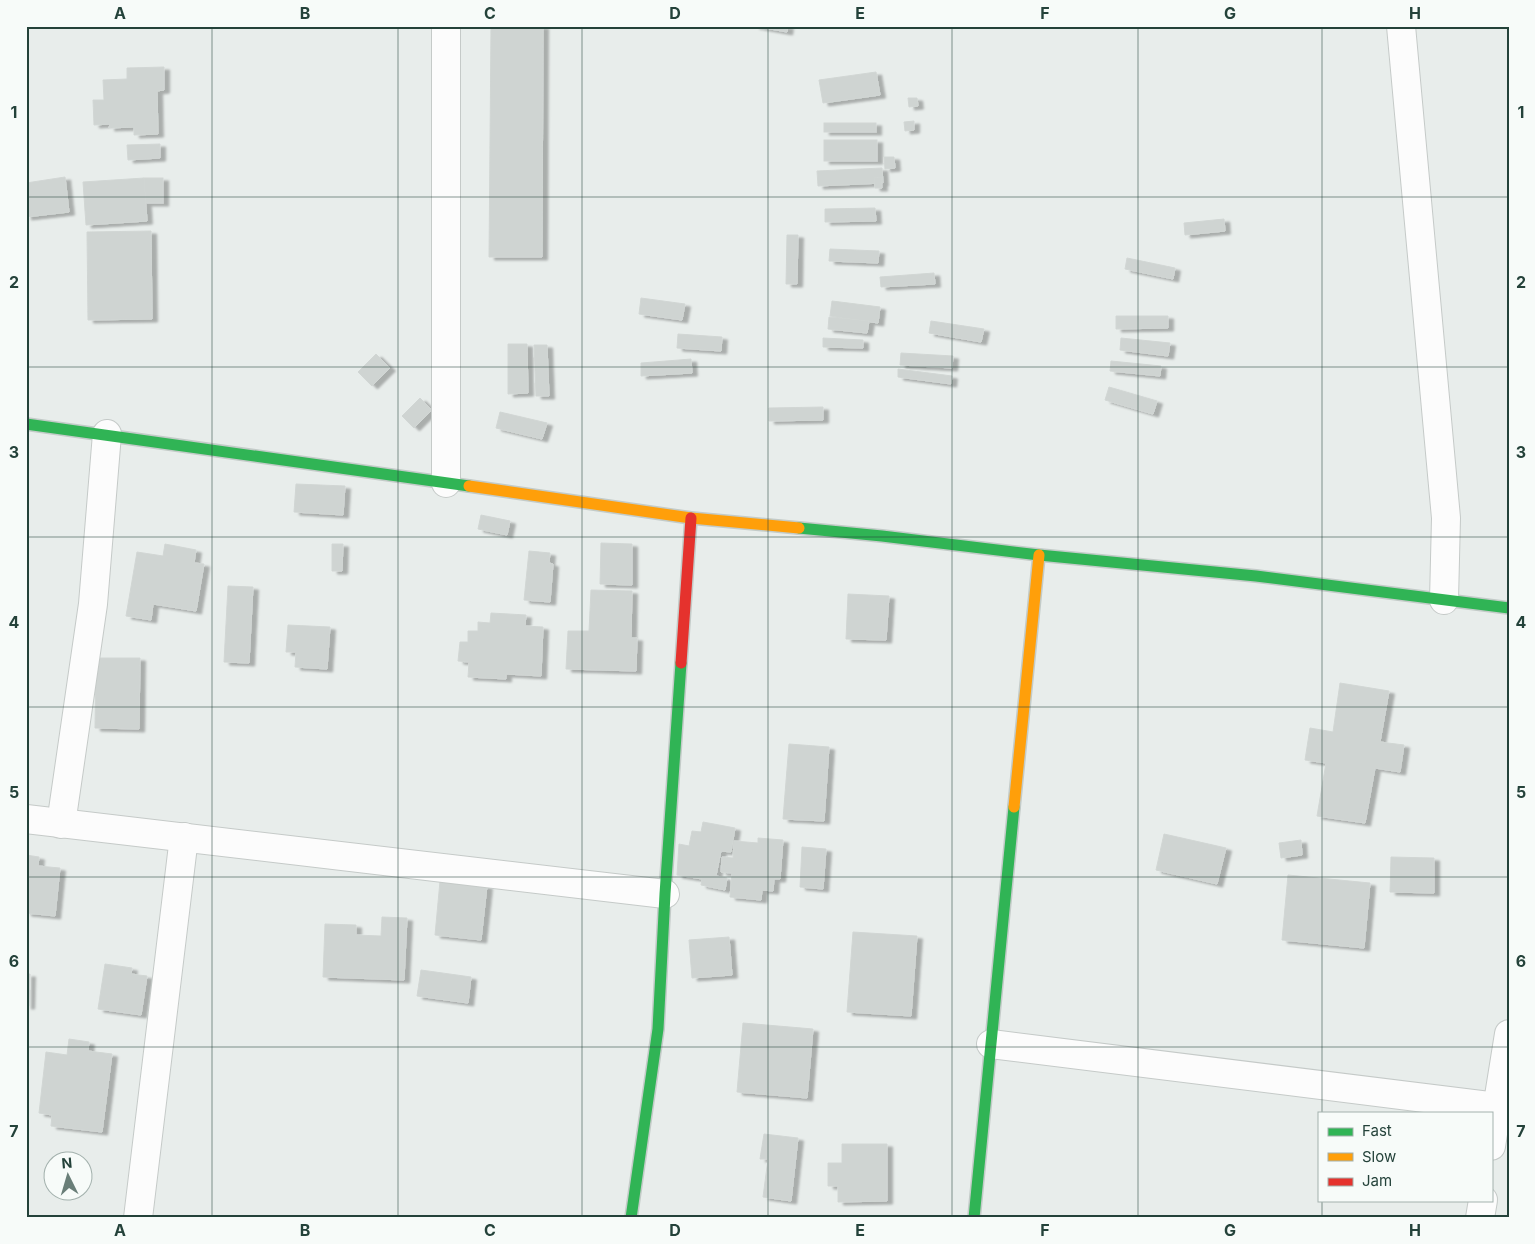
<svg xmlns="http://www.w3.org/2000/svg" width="1535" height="1244" viewBox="0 0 1535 1244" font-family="Inter,sans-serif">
<defs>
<filter id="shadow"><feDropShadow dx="5.5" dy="3" stdDeviation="1" flood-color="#0004"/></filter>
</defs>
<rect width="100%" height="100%" fill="#e8edeb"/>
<g fill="#cfd4d2" stroke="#d1d6d4" filter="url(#shadow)">
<path d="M491,26h52l-1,231h-53z"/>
<path d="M754,26h34l-1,6z"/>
<path d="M164,67v23l-7,1 1,43 -24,1v-8l-25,1 1,-4 -16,1 -1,-25h11l-1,-20 24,-1v-11z"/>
<path d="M876,72l4,23 -57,8 -4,-23z"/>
<path d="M908,98h9l1,8 -9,1z"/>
<path d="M914,121v9l-9,1 -1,-9z"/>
<rect x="824" y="123" width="52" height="9"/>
<rect x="824" y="140" width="53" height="21"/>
<path d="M160,144v14l-32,2 -1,-15z"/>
<path d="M884,157h10l1,11 -10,1z"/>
<path d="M882,168l1,15 -65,3 -1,-15z"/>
<path d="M65,177l4,35 -43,5v-34z"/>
<path d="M881,177l1,11h-7l-1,-10z"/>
<rect x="144" y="178" width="19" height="25"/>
<path d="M144,178l3,43 -61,4 -3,-43z"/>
<path d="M875,208l1,13 -51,1v-13z"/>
<path d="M1224,219l1,12 -40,4 -1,-12z"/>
<path d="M151,231l1,88 -64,1 -1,-88z"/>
<path d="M787,235h11l-1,49h-11z"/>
<path d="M830,249l49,2 -1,12 -49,-2z"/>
<path d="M1127,258l48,10 -2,11 -48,-10z"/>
<path d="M934,273l1,11 -54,3 -1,-10z"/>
<path d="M641,298l44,6 -3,16 -43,-6z"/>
<path d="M832,301l48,6 -2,16 -48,-7z"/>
<path d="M1116,316h52v12l-52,1z"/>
<path d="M829,317l40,4 -2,12 -39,-4z"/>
<path d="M931,321l53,8 -3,13 -52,-9z"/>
<path d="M678,334l44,3 -1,14 -44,-3z"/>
<path d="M823,338l40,2v8l-40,-1z"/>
<path d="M1121,338l49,5 -2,13 -48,-6z"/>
<path d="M508,344h19l1,49 -20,1z"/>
<path d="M534,345h13l2,51h-13z"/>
<path d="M901,353l52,3 -1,12 -52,-3z"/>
<path d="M376,354l14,14 -18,18 -14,-14z"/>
<path d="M691,359l1,14 -51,3v-13z"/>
<path d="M1111,361l50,5 -1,10 -50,-5z"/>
<path d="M898,369l54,7 -1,8 -53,-7z"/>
<path d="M1109,387l48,14 -4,13 -48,-14z"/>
<path d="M420,398l12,12 -18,18 -12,-12z"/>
<path d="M823,407v13l-54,1v-13z"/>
<path d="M500,412l47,11 -5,16 -46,-11z"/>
<path d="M296,484l49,2 -2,29 -49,-3z"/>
<path d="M481,515l29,6 -3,14 -29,-6z"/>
<path d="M601,543l31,1v41l-32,-1z"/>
<path d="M165,544l31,6 -2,13 10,1 -8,47 -43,-7 -2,16 -25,-4 11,-64 26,4z"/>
<path d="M332,544h11l-1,27h-10z"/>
<path d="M529,551l21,2 -1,10 4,1 -3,38 -26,-2z"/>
<path d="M228,586l25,1 -4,76 -25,-1z"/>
<path d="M591,590l41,1 -1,47h6l-1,33 -70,-2 2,-38h21z"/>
<path d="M848,594l41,2 -3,44 -40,-1z"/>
<path d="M491,613l35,2 -1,11 18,1 -2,49 -35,-2v5l-38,-2 1,-15 -11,-1 2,-19h8v-11h10v-9l12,1z"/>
<path d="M288,625l42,2 -3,42 -32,-2 1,-15h-10z"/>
<path d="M96,658h44l-1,71 -44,-1z"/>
<path d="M1340,683l49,8 -9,51 24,3 -4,27 -25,-4 -10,55 -48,-7 9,-53 -21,-3 5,-32 23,4z"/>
<path d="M789,744l40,3 -5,74 -41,-2z"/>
<path d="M703,822l32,6 -4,24 -10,-1 -5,25 11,2 -2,12 -24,-5 1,-6 -25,-4 2,-31 10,2 3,-15 9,1z"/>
<path d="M1164,834l62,14 -9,36 -61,-14z"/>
<path d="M758,838l25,2 -3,39h-6l-1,12 -11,-1 -1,10 -31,-3 2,-24 -11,-1 1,-15 11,1 1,-17 24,2z"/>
<path d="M1301,840l1,15 -21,3 -2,-15z"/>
<path d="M802,847l24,2 -3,40 -23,-2z"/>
<path d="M26,855l13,2 -1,9 22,2 -5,48 -29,-3z"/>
<path d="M1391,857l43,1v35l-44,-1z"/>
<path d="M1288,875l82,8 -6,65 -82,-8z"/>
<path d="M440,881l47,5 -6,54 -46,-5z"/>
<path d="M382,917l25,1 -3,62 -81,-3 2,-53 31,1v10l25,1z"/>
<path d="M853,932l64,4 -6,80 -64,-4z"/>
<path d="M729,937l3,38 -40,3 -3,-38z"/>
<path d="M105,964l27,4 -1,6 16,2 -6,39 -43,-6z"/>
<path d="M421,970l50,7 -3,26 -51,-7z"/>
<path d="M26,974h4l-1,32h-3z"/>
<path d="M743,1023l70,6 -6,69 -70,-6z"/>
<path d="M69,1039l20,3 -1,9 24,3 -10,78 -51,-6 1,-11 -13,-2 7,-61 21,3z"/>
<path d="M764,1134l34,4 -7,63 -28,-4 5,-38h-8z"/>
<path d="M842,1144h45v57l-49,1v-16h-10v-23h14z"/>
</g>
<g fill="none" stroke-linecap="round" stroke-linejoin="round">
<g stroke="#c5cac8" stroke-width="30">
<g id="street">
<path d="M446,26v457"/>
<path d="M1401,26l45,492 -2,82"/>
<path d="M26,819l639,75"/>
<path d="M61,824l32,-220 14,-170"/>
<path d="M991,1044l506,63"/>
<path d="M1491,1146l18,-112"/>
<path d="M138,1218l46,-381"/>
<path d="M1480,1218l3,-18"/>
</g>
</g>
<g stroke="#c3cbc8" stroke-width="14">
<g id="fast">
<path d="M26,424l443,62"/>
<path d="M799,528l83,8 157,19 217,21 253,32"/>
<path d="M631,1218l27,-189 7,-135 16,-231"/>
<path d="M974,1218l40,-411"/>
</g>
</g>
<g stroke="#c3cbc8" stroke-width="14">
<g id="slow">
<path d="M469,486l222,32 108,10"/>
<path d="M1014,807l25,-252"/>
</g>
</g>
<g stroke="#c3cbc8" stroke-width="14">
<path id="jam" d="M681,663l10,-145"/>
</g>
<use href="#street" stroke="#fcfcfc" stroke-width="28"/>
<use href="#fast" stroke="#30b455" stroke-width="11"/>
<use href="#slow" stroke="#ff9f0a" stroke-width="11"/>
<use href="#jam" stroke="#e5322d" stroke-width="11"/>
</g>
<path fill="none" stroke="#24423a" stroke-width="1" stroke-opacity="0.55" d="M212,26v1192M398,26v1192M582,26v1192M768,26v1192M952,26v1192M1138,26v1192M1322,26v1087M26,197h1483M26,367h1483M26,537h1483M26,707h1483M26,877h1483M26,1047h1483M1322,1200v18"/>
<rect width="1535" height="1244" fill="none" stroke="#f7fbf9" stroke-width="55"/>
<rect x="1318" y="1112" width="175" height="90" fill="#f7fbf9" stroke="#a3b1ad"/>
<rect x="1328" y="1128" width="25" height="8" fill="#30b455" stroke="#a3b1ad"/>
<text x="1362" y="1136" font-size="15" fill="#24423a">Fast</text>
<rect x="1328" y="1153" width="25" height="8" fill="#ff9f0a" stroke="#a3b1ad"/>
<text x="1362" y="1162" font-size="15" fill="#24423a">Slow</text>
<rect x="1328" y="1178" width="25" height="8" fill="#e5322d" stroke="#a3b1ad"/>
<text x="1362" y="1186" font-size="15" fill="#24423a">Jam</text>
<g transform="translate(68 1176) rotate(355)"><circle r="24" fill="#f7fbf9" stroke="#a3b1ad"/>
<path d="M0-4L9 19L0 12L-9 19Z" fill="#697e78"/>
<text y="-8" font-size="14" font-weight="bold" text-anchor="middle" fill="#24423a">N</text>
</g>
<rect x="28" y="28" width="1480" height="1188" fill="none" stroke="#24423a" stroke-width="2"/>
<g font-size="16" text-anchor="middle" font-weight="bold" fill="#24423a">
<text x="120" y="19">A</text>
<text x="305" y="19">B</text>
<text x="490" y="19">C</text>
<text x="675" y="19">D</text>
<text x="860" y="19">E</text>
<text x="1045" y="19">F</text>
<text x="1230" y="19">G</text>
<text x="1415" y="19">H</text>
<text x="14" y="118">1</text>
<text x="1521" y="118">1</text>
<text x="14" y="288">2</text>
<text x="1521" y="288">2</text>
<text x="14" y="458">3</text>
<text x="1521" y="458">3</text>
<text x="14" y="628">4</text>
<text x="1521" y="628">4</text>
<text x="14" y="798">5</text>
<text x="1521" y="798">5</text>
<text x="14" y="967">6</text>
<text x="1521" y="967">6</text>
<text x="14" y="1137">7</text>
<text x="1521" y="1137">7</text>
<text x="120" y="1236">A</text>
<text x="305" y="1236">B</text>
<text x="490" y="1236">C</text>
<text x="675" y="1236">D</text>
<text x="860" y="1236">E</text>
<text x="1045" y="1236">F</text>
<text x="1230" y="1236">G</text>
<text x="1415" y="1236">H</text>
</g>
</svg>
